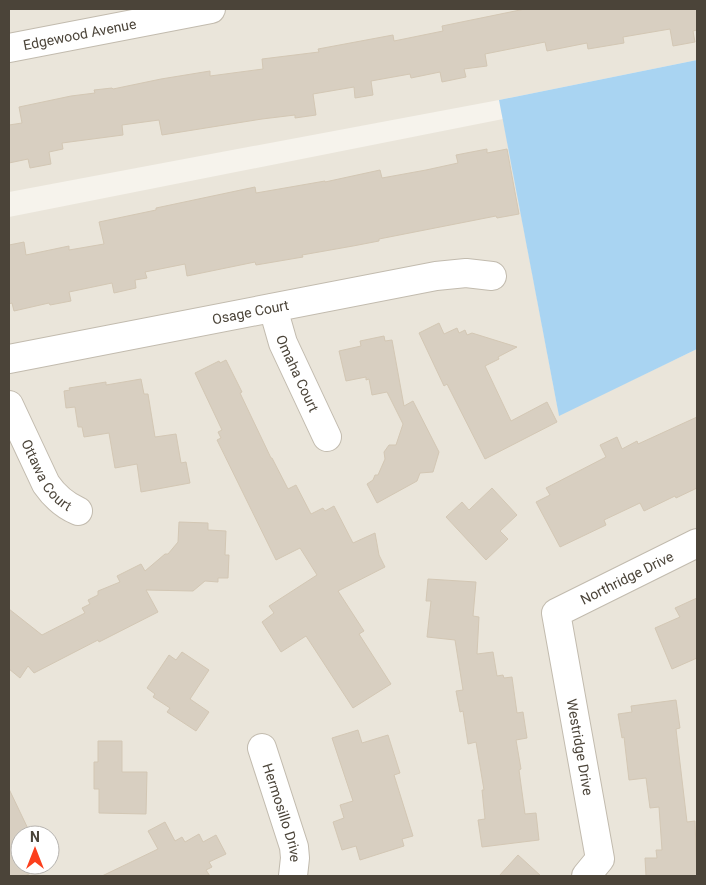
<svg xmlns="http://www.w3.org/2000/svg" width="706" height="885" viewBox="0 0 706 885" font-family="Roboto,sans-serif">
<rect width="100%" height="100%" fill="#f6f3ec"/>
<g fill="#eae5da" fill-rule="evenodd">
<path d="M9,9h688v51l-198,40 -490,92z"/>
<path d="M503,119l56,296 138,-66v527h-688v-659zM20,835h30v30h-30z"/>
</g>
<path fill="#a9d4f2" d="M697,60v289l-138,67 -60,-316z"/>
<g fill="#d8cfc1" stroke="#d3c7b4">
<path d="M525,9h172v21l-4,1 2,11 -22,4 -3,-17 -47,8 1,6 -36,6 -1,-6 -40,8 -2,-9 -60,12 2,12 -23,3 2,8 -24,5 -2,-10 -29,6 -1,-4 -39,7 2,14 -18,3 -1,-11 -41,7 3,21 -21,3v-3l-33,4 -100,16 -3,-15 -37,5 1,10 -61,8 1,6 -14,3 2,12 -21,4 -2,-9 -19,4v-38l13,-2 -3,-16 52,-11 24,-3 -1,-3 18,-2 1,1 48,-10 49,-8v5l53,-7 -1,-10 57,-7 -1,-3 75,-14 1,6 49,-10 -1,-5z"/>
<path d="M487,149v4l20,-4 12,65 -22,4 -1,-2 -117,23v2l-26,5 -51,9 1,2 -47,8 -1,-3 -68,14 -2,-12 -40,8 2,6 -12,2 1,8 -22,5 -2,-10 -43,9 2,9 -21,4 -1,-2 -35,8 -2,-8 -3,1v-59l15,-3 2,13 43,-9v4l35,-6 -5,-22 57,-12v-2l99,-21 1,6 69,-12v1l55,-12 2,8 44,-8 32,-7 -2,-8z"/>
<path d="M439,323l5,11 13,-6 2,5 6,-3 2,5 5,-2 45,14 -19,10 1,2 -14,7 26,55 36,-19 10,20 -72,37 -38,-75 -3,2 -25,-53z"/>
<path d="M384,336l1,5 7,-1 12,66 9,-5 26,51 -6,20 -13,1 -3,8 -40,22 -10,-19 6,-4 2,-5h3l7,-16 -1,-7 5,-7h7l7,-21 -16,-32 -15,3 -3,-16 -3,1v-3l-20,4 -7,-30 22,-5 -1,-5z"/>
<path d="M226,360l16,32 -2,1 31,65h1l16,31 8,-4 15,29 12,-6 2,3 9,-5 19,37 22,-10 4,22 6,12 -47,24 26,40 -5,3 32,50 -38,24 -47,-72 -25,16 -19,-30 12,-9 -5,-7 48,-31 -17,-27 -24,12 -59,-120 4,-2 -3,-6 4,-2 -27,-57 24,-12 1,2z"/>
<path d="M141,379l3,15h4l7,43 21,-3 5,29 5,-1 4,21 -49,9 -4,-28 -22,4 -6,-35 -25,4 -2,-10h-4l-3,-20 -9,1 -2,-17 6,-1 -1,-2 37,-6v3z"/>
<path d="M697,417v71l-21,10 -1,-2 -31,15 -4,-8 -36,17 2,5 -46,22 -24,-45 14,-7 -4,-7 60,-31 -6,-12 17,-8 5,12 15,-8 1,3z"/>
<path d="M492,488l25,27 -17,16 8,8 -22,21 -40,-43 16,-15 7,8z"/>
<path d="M179,522l29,1v7l18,1 -1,24h4l-1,23h-10v4l-13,-1 -12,10 -47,-1 12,22 -59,30 -1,-2 -64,33 -6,-7 -8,12 -11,-9v-60l33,26 43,-22 -3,-5 8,-4 -2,-4 10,-5v-4l22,-9 -3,-6 24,-12 4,7 20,-17h3l10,-12z"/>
<path d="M428,579l48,3 -3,34 6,1 -2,37 16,-2 4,24 6,-1 1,3 8,-1 5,36 6,-1 4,26 -11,2 5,29 -2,1 6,44 11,-1 3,27 -57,7 -4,-27 7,-1 -3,-29h2l-8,-48 -8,2 -5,-33 -3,1 -4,-21 7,-1 -8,-50 -28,-3 4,-36h-5z"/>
<path d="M697,598v60l-25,11 -17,-41 25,-11 -5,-9z"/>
<path d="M182,652l27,18 -19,29 19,13 -13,19 -29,-19 3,-4 -17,-11 2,-3 -8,-6 22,-33 7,5z"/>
<path d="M676,700l4,28 -4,1 11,93 8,-1 2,55h-51l-1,-18h12l-1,-8h6l-3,-43 -9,1 -4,-30 -17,2 -5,-43 -2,1 -4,-24 14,-2 -1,-6z"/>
<path d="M358,730l4,13 26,-8 12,38 -6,2 19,61 -11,3 2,7 -44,14 -4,-14 -14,4 -9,-28 11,-4 -4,-13 13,-4 -21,-63z"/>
<path d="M98,741h24v31h25l-1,42 -47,-1v-24h-5v-27h4z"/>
<path d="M9,789l22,46h-11v30l25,1 -20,10h-16z"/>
<path d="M165,822l10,19 7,-4 3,5 14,-8 4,8 13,-7 10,19 -17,8 3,5 -6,3 4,6h-108l56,-27 -10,-18z"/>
<path d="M518,855l23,21h-42z"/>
</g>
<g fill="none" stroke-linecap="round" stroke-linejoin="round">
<g stroke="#c2bbae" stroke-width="30">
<g id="minor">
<path id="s1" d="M9,48l202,-39"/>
<path id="s2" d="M273,308l10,35 44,94"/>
<path id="s3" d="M9,359l427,-83 30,-3 26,3"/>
<path id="s4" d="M9,405l37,79c9,13 18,21 32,27"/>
<path id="s5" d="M262,748l32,99 1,11 -2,18"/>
<path id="s6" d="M586,876l14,-17 -44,-246 141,-70"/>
</g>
</g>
<use href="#minor" stroke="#fff" stroke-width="28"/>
</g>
<g text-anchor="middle" stroke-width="4" stroke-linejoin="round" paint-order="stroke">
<g font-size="14" fill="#4b4439" stroke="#fff">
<text dy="5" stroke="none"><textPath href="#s1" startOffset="72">Edgewood Avenue</textPath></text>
<text dy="5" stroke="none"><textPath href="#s3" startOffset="246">Osage Court</textPath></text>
<text dy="5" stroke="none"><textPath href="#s2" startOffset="70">Omaha Court</textPath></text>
<text dy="5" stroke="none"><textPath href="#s4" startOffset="80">Ottawa Court</textPath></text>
<text dy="5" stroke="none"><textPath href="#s6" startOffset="351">Northridge Drive</textPath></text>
<text transform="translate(580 747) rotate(80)" y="5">Westridge Drive</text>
<text dy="5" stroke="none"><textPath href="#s5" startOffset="68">Hermosillo Drive</textPath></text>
</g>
</g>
<rect width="706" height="885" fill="none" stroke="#4b4439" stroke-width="20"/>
<g transform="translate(35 850)"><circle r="24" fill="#ffffff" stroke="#b7b4b0"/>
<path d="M0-4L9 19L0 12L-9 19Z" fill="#fc3f1d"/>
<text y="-8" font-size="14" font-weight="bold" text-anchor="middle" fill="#4b4439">N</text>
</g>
</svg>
